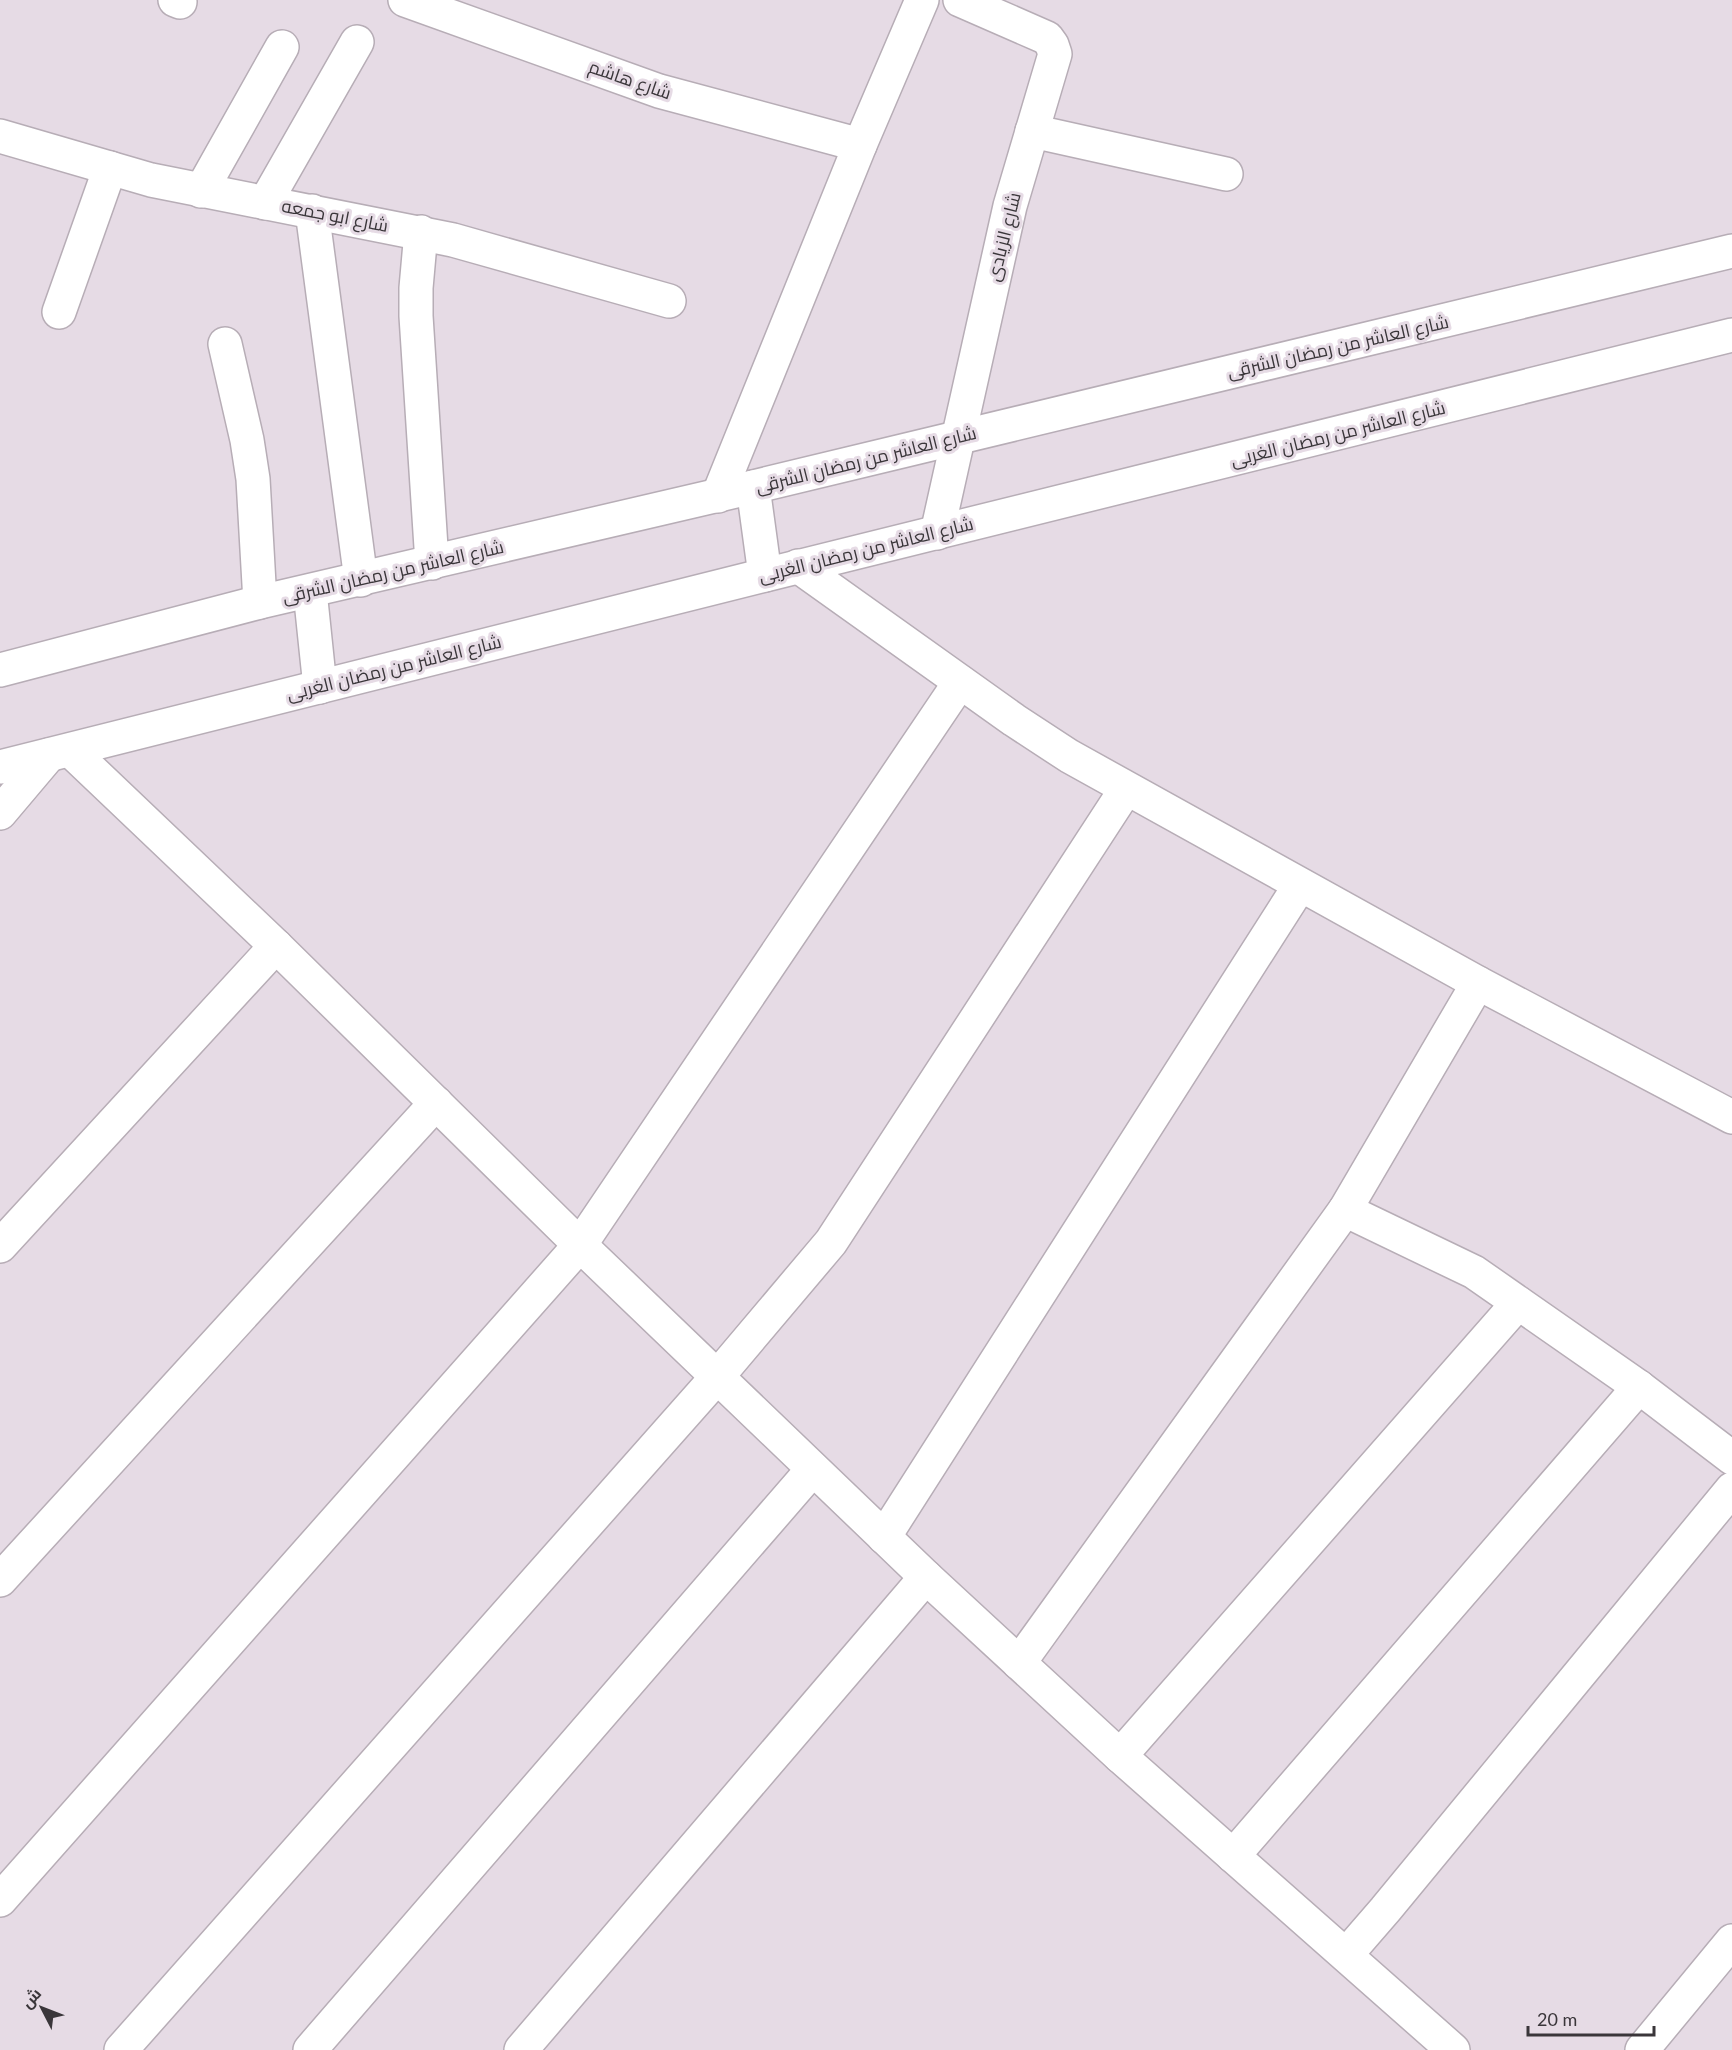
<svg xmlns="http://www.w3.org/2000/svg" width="1732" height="2050" viewBox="0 0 1732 2050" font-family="Lato,Cairo,sans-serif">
<rect width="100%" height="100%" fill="#e6dbe5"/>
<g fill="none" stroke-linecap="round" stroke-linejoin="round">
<g stroke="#b7adb6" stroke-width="36">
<g id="minor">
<path d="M175,0l5,2"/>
<path d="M405,0l254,91 201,54"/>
<path d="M1032,131l194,43"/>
<path d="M0,136l151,44 302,60 216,61"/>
<path d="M201,191l81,-144"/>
<path d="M265,203l92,-161"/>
<path d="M312,211l49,369"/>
<path d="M421,232l-5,56v28l16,247"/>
<path d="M59,312l51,-144"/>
<path d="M225,344l22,96 6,39 7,123"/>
<path d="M718,496l142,-351 62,-145"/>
<path d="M937,533l73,-327 45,-152 -3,-9 -5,-7 -87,-38"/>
<path d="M798,566l216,154 55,36 409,227 254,134"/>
<path d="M70,750l206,196 304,299 346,332 194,179 333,294"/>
<path d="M0,813l49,-58"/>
<path d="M1345,1210l129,62 165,115 93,71"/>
<path d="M0,1246l276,-300"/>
<path d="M884,1537l416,-652"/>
<path d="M0,1580l436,-477"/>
<path d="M1019,1663l326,-453 133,-227"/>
<path d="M1120,1756l398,-453"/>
<path d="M1233,1856l406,-469"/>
<path d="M0,1900l580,-655 380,-563"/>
<path d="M1346,1955l39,-45 347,-421"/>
<path d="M121,2050l596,-673 114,-135 295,-453"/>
<path d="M310,2050l503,-581"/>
<path d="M521,2050l405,-473"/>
<path d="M1642,2050l90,-109"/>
</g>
</g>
<g stroke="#b7adb6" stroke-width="36">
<g id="tertiary">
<path d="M753,487l12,88"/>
<path d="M310,591l10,96"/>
<path d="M0,670l260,-68 493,-115 979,-236"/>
<path d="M0,767l765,-192 967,-240"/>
</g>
</g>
<use href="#minor" stroke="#fff" stroke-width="33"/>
<use href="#tertiary" stroke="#fff" stroke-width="33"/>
</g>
<g text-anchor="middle" stroke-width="6" stroke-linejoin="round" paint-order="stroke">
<g font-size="18" fill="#3a363a" stroke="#e6dbe5">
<text transform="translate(630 80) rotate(19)" y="6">شارع هاشم</text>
<text transform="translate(335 216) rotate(11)" y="6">شارع ابو جمعه</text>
<text transform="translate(1004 237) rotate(-76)" y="6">شارع الزيادى</text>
<text transform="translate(1338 347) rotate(-13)" y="6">شارع العاشر من رمضان الشرقى</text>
<text transform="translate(1338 434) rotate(-14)" y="6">شارع العاشر من رمضان الغربى</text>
<text transform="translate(866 460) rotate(-14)" y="6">شارع العاشر من رمضان الشرقى</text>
<text transform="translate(866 550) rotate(-14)" y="6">شارع العاشر من رمضان الغربى</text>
<text transform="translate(393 572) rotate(-13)" y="6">شارع العاشر من رمضان الشرقى</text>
<text transform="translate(394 668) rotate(-14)" y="6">شارع العاشر من رمضان الغربى</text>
</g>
</g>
<g transform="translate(42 2008) rotate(312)" stroke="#e6dbe5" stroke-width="4.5" paint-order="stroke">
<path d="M0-4.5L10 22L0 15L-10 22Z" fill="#3a363a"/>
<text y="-9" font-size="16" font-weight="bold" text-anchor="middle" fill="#3a363a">ش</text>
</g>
<path d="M1528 2026v9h126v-9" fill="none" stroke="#3a363a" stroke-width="3"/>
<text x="1537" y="2026" font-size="18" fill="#3a363a" stroke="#e6dbe5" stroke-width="4.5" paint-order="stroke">20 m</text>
</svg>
